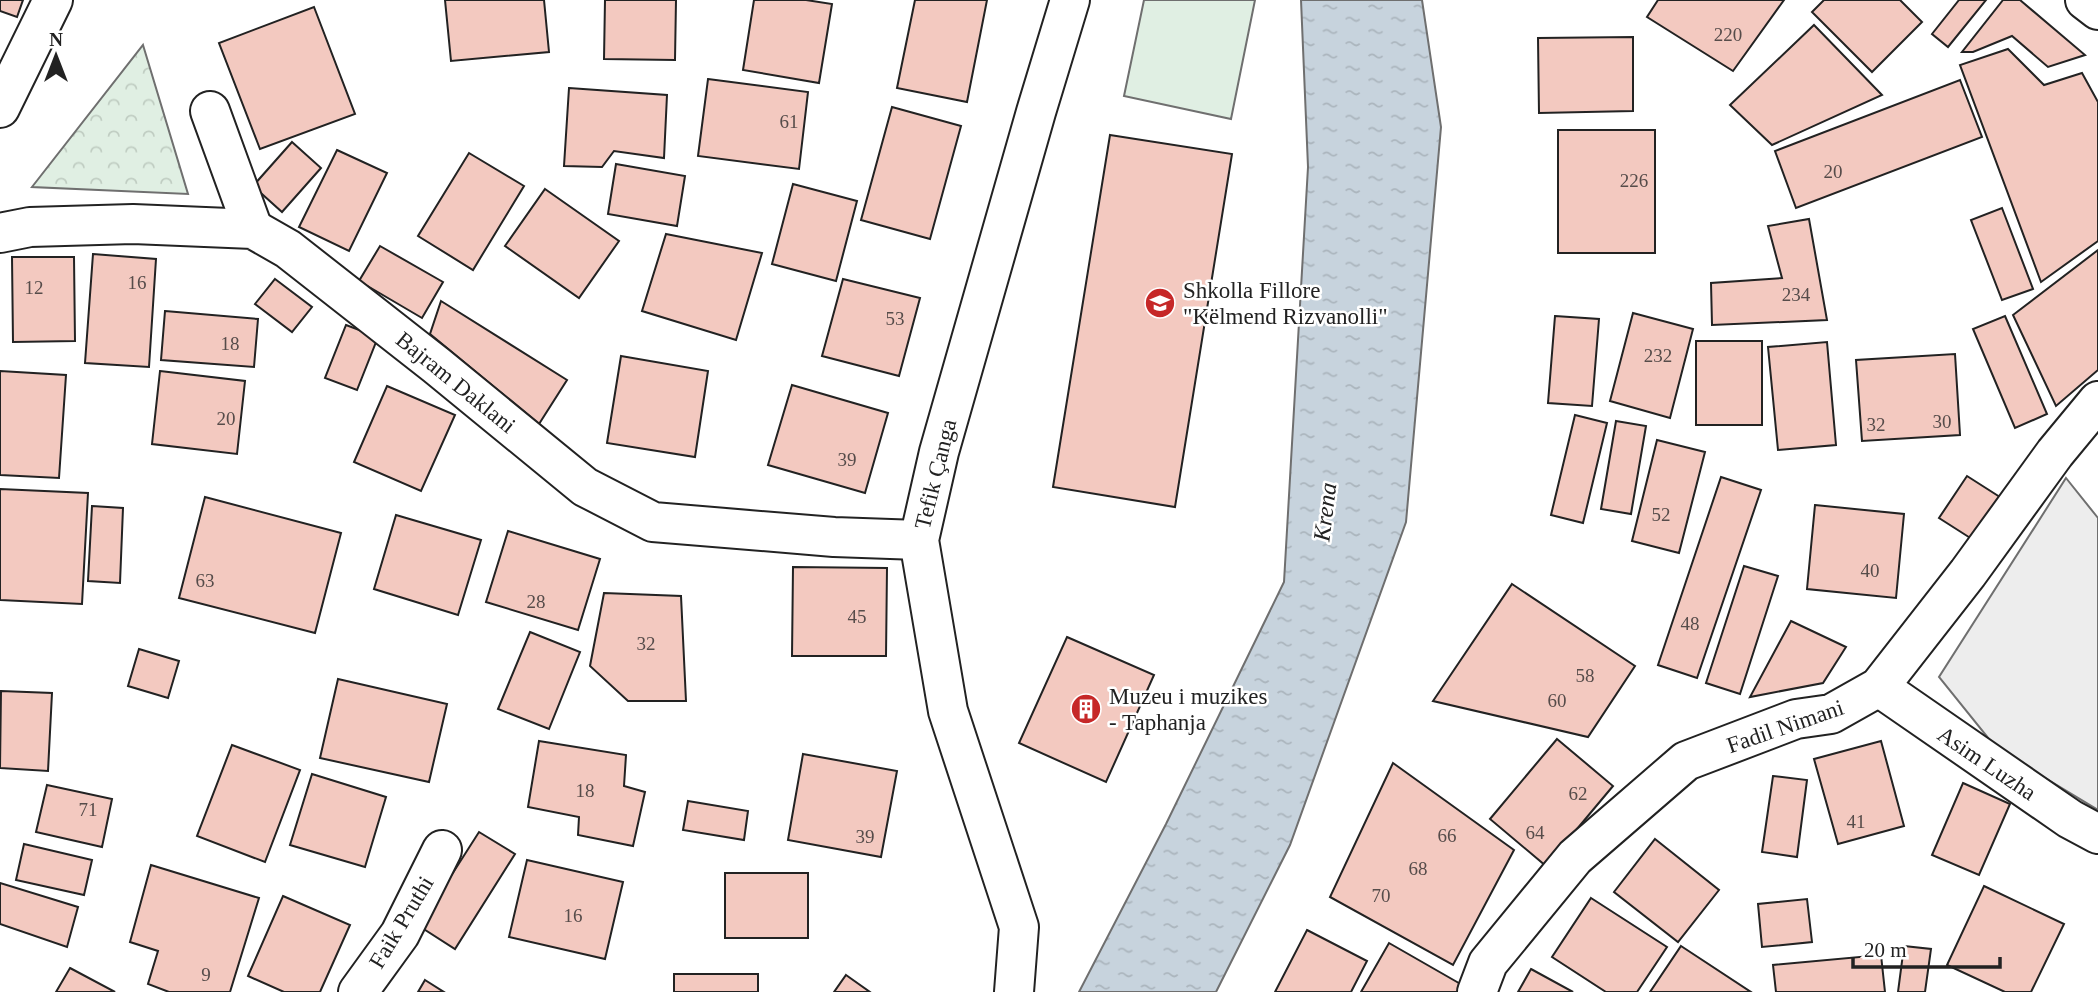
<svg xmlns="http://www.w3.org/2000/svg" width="2098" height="992" viewBox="0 0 2098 992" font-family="Georgia,serif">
<defs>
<pattern id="park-crowns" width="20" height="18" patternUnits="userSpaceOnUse" patternTransform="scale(1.75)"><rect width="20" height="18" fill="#e0efe3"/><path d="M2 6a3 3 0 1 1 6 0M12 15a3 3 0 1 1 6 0" fill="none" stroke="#c0cdc2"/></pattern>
<pattern id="water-ripples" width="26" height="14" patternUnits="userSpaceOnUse" patternTransform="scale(1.75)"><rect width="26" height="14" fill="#c7d3dd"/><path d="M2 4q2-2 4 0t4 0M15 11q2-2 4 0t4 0" fill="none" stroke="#abb5bd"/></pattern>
</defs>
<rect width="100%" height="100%" fill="#fff"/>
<path fill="url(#park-crowns)" stroke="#6f6f6f" stroke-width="2" d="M143,45l45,149 -156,-7z"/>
<path fill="#e0efe3" stroke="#6f6f6f" stroke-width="2" d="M1144,0h111l-24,119 -107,-23z"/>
<path fill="#ededed" stroke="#6f6f6f" stroke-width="2" d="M2066,478l32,40v292l-101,-61 -58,-72z"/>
<path fill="url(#water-ripples)" stroke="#6f6f6f" stroke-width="2" d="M1301,0h121l19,127 -35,395 -116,323 -74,147h-137l87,-168 118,-242 24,-415z"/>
<g fill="#f3c9c0" stroke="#222" stroke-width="2">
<path d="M0,0h23l-6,17 -17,-6z"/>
<path d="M445,0h99l5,52 -98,9z"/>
<path d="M605,0h71l-1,60 -71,-1z"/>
<path d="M754,0h52l26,4 -13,79 -76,-13z"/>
<path d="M915,0h72l-20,102 -70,-14z"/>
<path d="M1658,0h126l-51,71 -86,-54z"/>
<path d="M1824,0h76l22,22 -50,50 -60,-60z"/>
<path d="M1959,0h27l-38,47 -16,-13z"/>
<path d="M2003,0h17l65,55 -37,12 -36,-31 -39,16h-11z"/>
<path d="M314,7l41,107 -95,35 -41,-106z"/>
<path d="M1814,25l68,70 -110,50 -42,-40z"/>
<path d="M1633,37v74l-94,2 -1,-75z"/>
<path d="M2008,49l36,36 38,-12 16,29v139l-57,41 -81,-217z"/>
<path d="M708,79l100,13 -9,77 -101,-13z"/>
<path d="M1960,80l22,57 -186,71 -21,-57z"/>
<path d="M569,88l98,7 -3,63 -50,-7 -12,16 -38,-1z"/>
<path d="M892,107l69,19 -31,113 -69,-19z"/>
<rect x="1558" y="130" width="97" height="123"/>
<path d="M1110,135l122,19 -57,353 -122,-20z"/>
<path d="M292,142l29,26 -39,44 -29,-26z"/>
<path d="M337,150l50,23 -38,78 -50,-24z"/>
<path d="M469,153l55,33 -51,84 -55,-34z"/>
<path d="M616,164l69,12 -8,50 -69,-12z"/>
<path d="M793,184l64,17 -21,80 -64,-17z"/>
<path d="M545,189l74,52 -40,57 -74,-52z"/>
<path d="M2002,208l31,81 -31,11 -31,-80z"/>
<path d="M1809,219l18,101 -115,5 -1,-42 71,-5 -14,-52z"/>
<path d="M666,234l96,19 -26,87 -94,-29z"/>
<path d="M380,246l63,36 -21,36 -63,-37z"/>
<path d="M2098,250v120l-42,36 -43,-91z"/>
<path d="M93,254l63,5 -7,108 -64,-4z"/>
<path d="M12,257h62l1,84 -62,1z"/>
<path d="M275,279l37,28 -20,25 -37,-28z"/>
<path d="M843,279l77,19 -21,78 -77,-20z"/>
<path d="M441,301l126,79 -28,44 -109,-90z"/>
<path d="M165,311l93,8 -4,48 -93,-7z"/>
<path d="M1633,313l60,16 -23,89 -60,-17z"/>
<path d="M1555,316l44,3 -7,87 -44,-3z"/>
<path d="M2005,316l42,98 -32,14 -42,-99z"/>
<path d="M346,325l32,12 -21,53 -32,-12z"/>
<rect x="1696" y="341" width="66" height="84"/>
<path d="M1827,342l9,103 -58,5 -10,-103z"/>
<path d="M1955,354l5,81 -98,6 -6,-81z"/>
<path d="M621,356l87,15 -13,86 -88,-14z"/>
<path d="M0,371l66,4 -7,103 -59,-3z"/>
<path d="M160,371l85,10 -8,73 -85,-10z"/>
<path d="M792,385l96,28 -23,80 -97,-28z"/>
<path d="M387,386l68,29 -34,76 -67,-29z"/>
<path d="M1575,415l32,8 -24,100 -32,-8z"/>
<path d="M1616,421l30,5 -15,88 -30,-5z"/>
<path d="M1657,440l48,12 -26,101 -47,-12z"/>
<path d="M1967,476l36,23 -28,42 -36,-23z"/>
<path d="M1721,477l40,13 -64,188 -39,-13z"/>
<path d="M0,489l88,4 -6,111 -82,-4z"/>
<path d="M205,497l136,36 -26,100 -136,-35z"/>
<path d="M1815,505l89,9 -8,84 -89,-9z"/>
<path d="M92,506l31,2 -3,75 -32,-2z"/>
<path d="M396,515l85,25 -23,75 -84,-26z"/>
<path d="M508,531l92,28 -22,71 -92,-28z"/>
<path d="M1744,566l34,10 -38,118 -34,-11z"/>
<path d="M793,567l94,1 -1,88h-94z"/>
<path d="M1512,584l123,82 -47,71 -155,-36z"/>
<path d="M604,593l77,3 5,105h-58l-38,-35z"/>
<path d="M1791,621l55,26 -23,36 -73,14z"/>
<path d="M530,632l50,20 -31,77 -51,-20z"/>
<path d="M1067,637l87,38 -48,107 -87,-39z"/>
<path d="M139,649l40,12 -11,37 -40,-12z"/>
<path d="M338,679l109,25 -18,78 -109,-24z"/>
<path d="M1,691l51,2 -4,78 -48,-3z"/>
<path d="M1557,739l56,47 -67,80 -56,-47z"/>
<path d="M539,741l87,14 -2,31 21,6 -12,54 -55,-11 1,-18 -51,-10z"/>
<path d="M1881,741l23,85 -66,18 -24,-85z"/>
<path d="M232,745l68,25 -35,92 -68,-26z"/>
<path d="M803,754l94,17 -16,86 -93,-17z"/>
<path d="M1393,763l121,87 -61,115 -123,-68z"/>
<path d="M312,774l74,23 -21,70 -75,-22z"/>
<path d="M1773,776l34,4 -10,77 -35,-5z"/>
<path d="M1963,783l47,21 -31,71 -47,-20z"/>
<path d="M47,785l65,14 -10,48 -66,-15z"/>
<path d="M688,801l60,10 -4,29 -61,-10z"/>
<path d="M479,832l36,22 -60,95 -36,-23z"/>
<path d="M1655,839l64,51 -41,52 -64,-50z"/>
<path d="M24,844l68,16 -8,35 -68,-15z"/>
<path d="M527,860l96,22 -18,77 -96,-22z"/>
<path d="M151,865l108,33 -29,94h-61l-21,-8 10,-33 -28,-9z"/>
<rect x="725" y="873" width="83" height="65"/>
<path d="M0,883l78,24 -11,40 -67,-23z"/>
<path d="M1984,886l80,38 -33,68h-26l-58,-27z"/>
<path d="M283,896l67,29 -30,67h-36l-36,-16z"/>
<path d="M1591,898l76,49 -30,45h-31l-54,-35z"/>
<path d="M1807,899l5,43 -50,5 -4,-43z"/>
<path d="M1307,930l60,31 -16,31h-76z"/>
<path d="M1389,943l75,43 -4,6h-99z"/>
<path d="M1681,946l70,46h-101z"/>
<path d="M1904,946l27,3 -6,43h-27z"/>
<path d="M1881,955l4,37h-109l-3,-27z"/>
<path d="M70,968l45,24h-59z"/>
<path d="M1531,969l42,23h-55z"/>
<rect x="674" y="974" width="84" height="18"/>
<path d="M846,975l24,17h-36z"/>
<path d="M425,980l19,12h-26z"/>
</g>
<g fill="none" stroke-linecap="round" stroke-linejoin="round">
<g stroke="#222" stroke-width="42">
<g id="street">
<path d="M2085,0l13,10"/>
<path d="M0,108l53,-108"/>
<path d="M210,111l43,118"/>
<path d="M0,233l30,-6 103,-3 120,5 35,20 148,116 149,122 68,35 181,15 85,3"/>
<path d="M1879,687l191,132 28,15"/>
<path d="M358,992l42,-58 42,-84"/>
<path d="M1014,992l5,-65 -71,-216 -29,-171 20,-88 97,-340 34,-112"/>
<path d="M1477,992l11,-29 87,-106 111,-96 110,-42 35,-5 48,-27 89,-114 87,-120 43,-52"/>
</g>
</g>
<use href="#street" stroke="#fff" stroke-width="38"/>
</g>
<defs>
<g id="school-disc" transform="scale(1.575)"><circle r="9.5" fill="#c62828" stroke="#fff"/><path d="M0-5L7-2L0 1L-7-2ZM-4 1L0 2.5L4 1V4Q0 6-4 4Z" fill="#fff"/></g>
<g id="building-disc" transform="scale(1.575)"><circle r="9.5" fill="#c62828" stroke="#fff"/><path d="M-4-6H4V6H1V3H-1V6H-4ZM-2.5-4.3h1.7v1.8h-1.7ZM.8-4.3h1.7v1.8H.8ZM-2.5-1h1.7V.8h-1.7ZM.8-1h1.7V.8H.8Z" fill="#fff"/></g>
</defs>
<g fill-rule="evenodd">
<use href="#school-disc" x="1160" y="303"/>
<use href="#building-disc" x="1086" y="709"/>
</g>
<g text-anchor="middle" stroke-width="5" stroke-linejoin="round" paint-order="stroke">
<g font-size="19" fill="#564c4a">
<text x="1728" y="41">220</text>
<text x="789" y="128">61</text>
<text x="1833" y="178">20</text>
<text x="1634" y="187">226</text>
<text x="137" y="289">16</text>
<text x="34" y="294">12</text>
<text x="1796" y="301">234</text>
<text x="895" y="325">53</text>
<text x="230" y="350">18</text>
<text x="1658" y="362">232</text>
<text x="226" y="425">20</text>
<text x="1942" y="428">30</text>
<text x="1876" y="431">32</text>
<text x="847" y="466">39</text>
<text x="1661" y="521">52</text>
<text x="1870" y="577">40</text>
<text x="205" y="587">63</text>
<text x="536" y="608">28</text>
<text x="857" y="623">45</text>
<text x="1690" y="630">48</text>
<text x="646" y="650">32</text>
<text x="1585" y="682">58</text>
<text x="1557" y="707">60</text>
<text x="585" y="797">18</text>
<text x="1578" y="800">62</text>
<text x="88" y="816">71</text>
<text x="1856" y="828">41</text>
<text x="1535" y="839">64</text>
<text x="1447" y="842">66</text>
<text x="865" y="843">39</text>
<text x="1418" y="875">68</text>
<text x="1381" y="902">70</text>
<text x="573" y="922">16</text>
<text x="206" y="981">9</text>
</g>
<g font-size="23" fill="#222" stroke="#fff" text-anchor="start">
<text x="1183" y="298">Shkolla Fillore<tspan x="1183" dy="26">"Këlmend Rizvanolli"</tspan></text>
<text x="1109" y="704">Muzeu i muzikes<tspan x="1109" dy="26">- Taphanja</tspan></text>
</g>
<g font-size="23" fill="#222" stroke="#fff">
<text transform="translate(456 382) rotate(39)" y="8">Bajram Daklani</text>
<text transform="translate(935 474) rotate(-76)" y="8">Tefik Çanga</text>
<text transform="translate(1785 726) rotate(-19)" y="8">Fadil Nimani</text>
<text transform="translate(1987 763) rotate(34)" y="8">Asim Luzha</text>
<text transform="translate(401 922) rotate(-59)" y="8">Faik Pruthi</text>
</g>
<g font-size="24" font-style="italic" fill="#222" stroke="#fff">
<text transform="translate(1325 512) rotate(-83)" y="8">Krena</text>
</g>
</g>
<g transform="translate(56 56)" stroke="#ffffff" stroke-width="5" paint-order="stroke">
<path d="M0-5L12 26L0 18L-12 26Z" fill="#222222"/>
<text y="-10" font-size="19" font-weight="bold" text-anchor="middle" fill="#222222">N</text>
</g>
<path d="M1853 957v10h147v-10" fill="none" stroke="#222222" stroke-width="3.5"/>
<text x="1864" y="957" font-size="21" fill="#222222" stroke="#ffffff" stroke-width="5" paint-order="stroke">20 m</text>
</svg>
